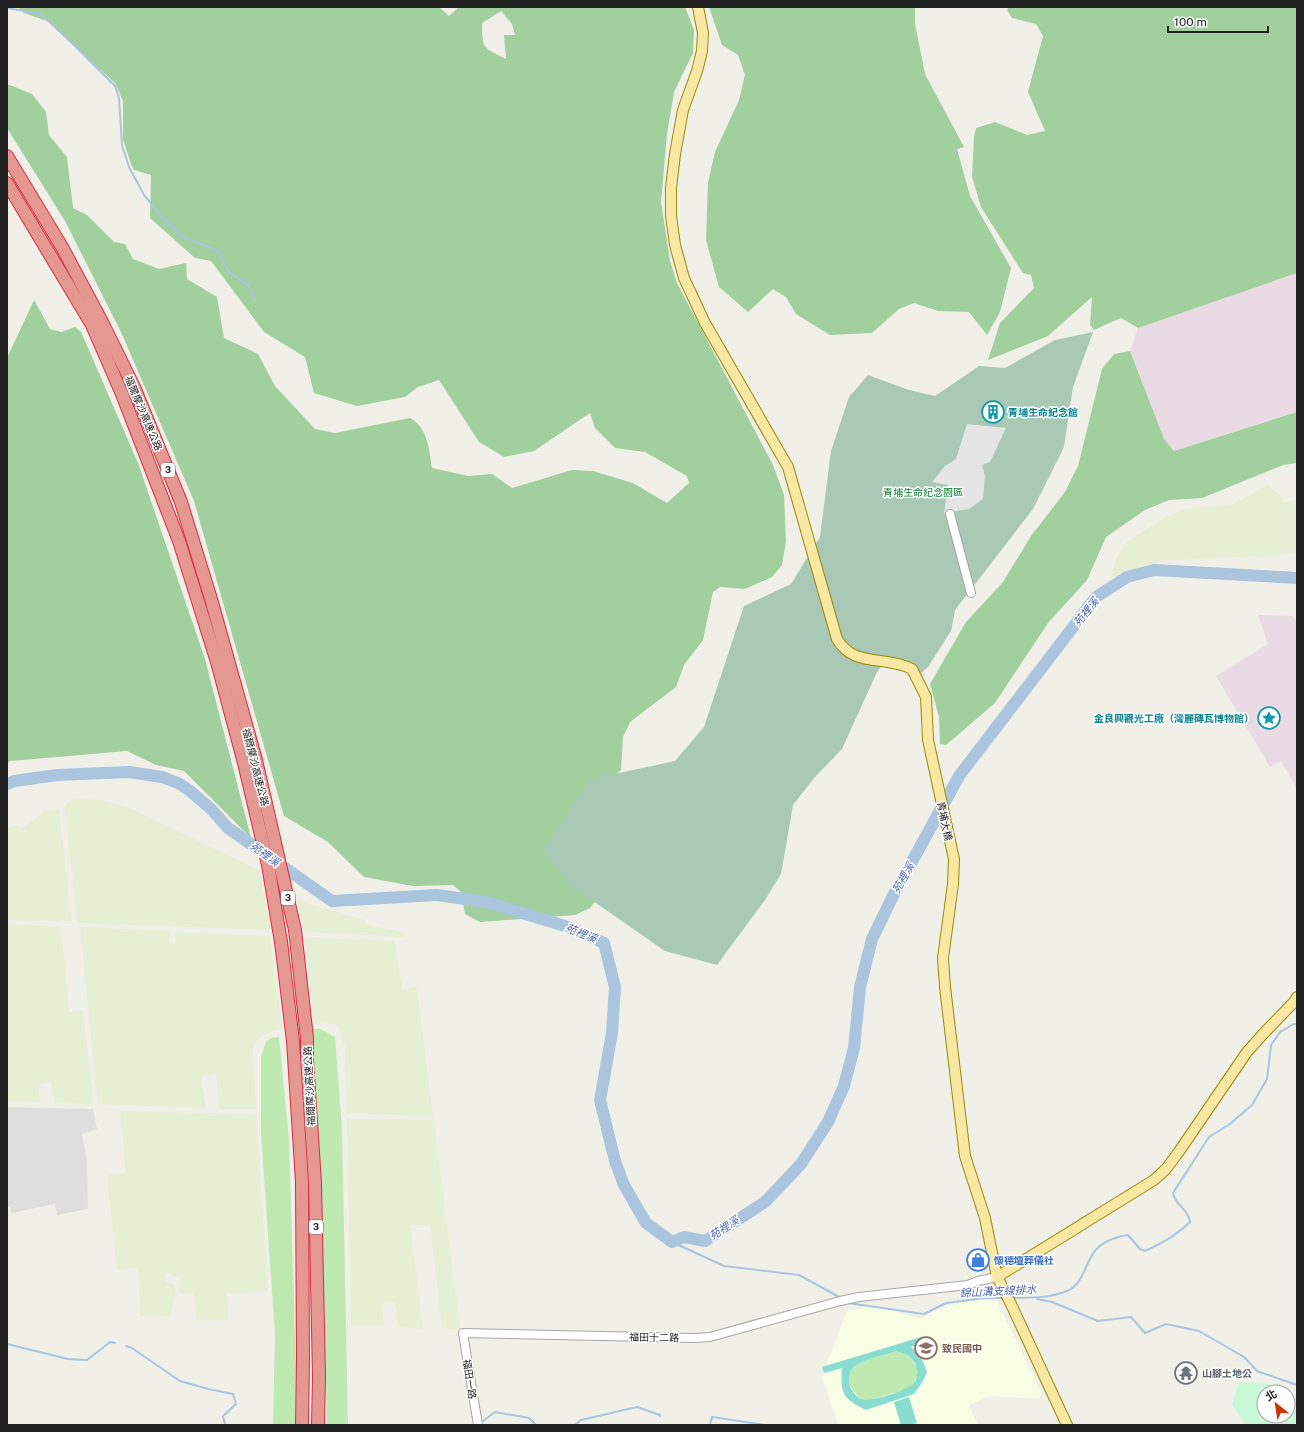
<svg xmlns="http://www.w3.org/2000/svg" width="1304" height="1432" viewBox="0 0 1304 1432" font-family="'Public Sans','Noto Sans TC',sans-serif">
<rect width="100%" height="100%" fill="#f1f0e8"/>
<path fill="#dfdede" d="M7,1107l86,2 4,20 -15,5 5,28 1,47 -31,6 -2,-11 -44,9 -1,-6h-3z"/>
<g fill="#eadae3">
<path d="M1297,273v139l-123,39 -10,-12 -34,-88 8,-23z"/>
<path d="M1258,615l34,1 5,6v167l-16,-28 -11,6 -54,-91 52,-32z"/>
</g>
<path fill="#f8fee3" d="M973,1298l24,3 47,98 -54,-3 -21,9 9,20h-140l-16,-48 25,-66 27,-6 47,14 13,-8z"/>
<g fill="#e6eed4">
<path d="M1268,485l14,12 3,6 12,-4v53l-30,4 -107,5 -49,17 5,-19 12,-18 36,-23 20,-9 49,-5z"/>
<path d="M73,799l27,1 27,7 132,63 12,60 -193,-7 -14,-115 3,-6z"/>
<path d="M59,809l13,112 -65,-1v-92l9,-3 6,3 23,-17z"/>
<path d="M297,900l67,20 3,5 37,7 1,5 -101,-5z"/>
<path d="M7,924l54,3 8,85 14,-1 11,94 -39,-3 -4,-20 -13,2 2,18 -33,-1z"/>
<path d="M80,927l89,4v12l6,1 1,-12 94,4 12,92 -16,6 -10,7 -3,8 3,60h-37l-3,-35 -15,3 5,31 -108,-4z"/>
<path d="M305,937l90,4 7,48 15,-2 16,129 -87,-3 -1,-67 -7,-19 -4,-3 -21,-1z"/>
<path d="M120,1111l136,3 12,176 -42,4 3,26h-33l-3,-26 -14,-1 -1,-8 2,-7 -14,-5 -1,8 9,4 1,8 -5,24 -30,-1 -2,-48 -21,2 -10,-95 19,-2z"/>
<path d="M347,1119l87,1 26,209 -18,-1 -12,-103h-20l13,104 -24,-2 -4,-24 -13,1 2,22 -33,-1z"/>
</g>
<g fill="#bee9b0">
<path d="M310,1029h11l14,8 7,92 6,296h-21l-6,-239z"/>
<path d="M279,1037l10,102 7,227 -1,59h-22l2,-90 -14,-203v-76l5,-14 5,-4z"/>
<path d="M896,1351l10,3 5,4 6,10v8l-3,7 -7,6 -39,12 -8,-2 -11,-14c0,-6 0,-11 3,-16 6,-9 33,-14 44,-18z"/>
</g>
<g fill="#a1cf9e" fill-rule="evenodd">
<path d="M18,7h421l10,9 10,-9h226l9,23 -1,23 -19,39 -7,42 -6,68 9,59 7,22 96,182 11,30 2,46 -4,24 -10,12 -27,12 -25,-2 -7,5 -10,48 -19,25 -8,22 -46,35 -7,15 -2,33 -39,34 25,82 -17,22 -15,7 -95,7 -15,-8 -4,-22 -8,-7 -40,1 -49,-9 -36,-35 -44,-26 -90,-315 -73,-169 -56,-111 -58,-93v-43h3l22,9 14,18 3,23 18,22 6,51 14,7 27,27 11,2 8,15 26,10 27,-6 1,16 30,18 7,41 34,16 17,32 40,43 20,4 75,-15c18,10 19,31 22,50l36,8 24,-2 20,14 60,-18 21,1 40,12 34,20 22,-20 -2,-7 -42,-24 -30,-4 -20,-20 -5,-15 -56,38 -30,6 -25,-15 -40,-62 -21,7 -13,10 -48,9 -43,-13 -9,-36 -41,-25 -53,-71 -16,-3 -45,-40 1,-43 -17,-5 -3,-6 -8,-25v-38l-8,-18 -68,-62 -23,-8zM501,11l11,13 3,11h-11l2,24c-23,-12 -24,-9 -24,-36z"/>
<path d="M709,7h206v17l10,50 39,73 -7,2 13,47 41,72 -11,44 -13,23 -18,-23 -31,-1 -24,-8 -15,6 -27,24 -42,2 -34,-21 -10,-17 -13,-8 -25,23 -29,-25 -13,-47 2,-57 7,-31 24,-52 6,-25 -7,-20 -16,-10z"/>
<path d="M1009,7h288v266l-159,55 -17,-10 -27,12 -4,-5 2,-28 -44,39 -60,24 12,-37 34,-35 -3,-13 -8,-2 -42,-66 -9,-30 2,-40 2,-9 19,-6 32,13 18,-4 -17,-39 15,-56 -7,-12 -24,-6 -5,-8z"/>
<path d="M34,300l16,29 11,3 14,-5 6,5 57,131 67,196 46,179 -67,-67 -28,-6 -29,-14 -117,10 -3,2v-405z"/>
<path d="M1130,351l34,88 10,12 123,-39v51l-14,2 -81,33 -33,2 -24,10 -39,27 -19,43 -39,43 -53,80 -49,42 -6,-1 -1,-27 -9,-33 36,-62 37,-40 28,-46 34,-44 13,-26 24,-97 12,-15z"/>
</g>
<path fill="#a9c9b6" d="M1093,332l-20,55 -9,60 -31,62 -78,101 -4,21 -23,36 -7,6 -13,-11 -20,-5 -11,15 -35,77 -28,29 -21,27 -12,69 -16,26 -48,65 -52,-14 -95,-66 -27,-34 48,-72 84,-18 29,-34 40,-121 47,-22 29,-47 11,-86 18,-54 19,-22 41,15 26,6 44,-30 26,2 50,-28z"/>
<path fill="#c7f8d7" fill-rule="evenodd" d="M1239,1382l42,3 16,14v26h-51l-14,-20zM1264,1392h24v24h-24z"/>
<g fill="#89ddd0" fill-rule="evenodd">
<path d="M921,1337l2,6 -12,4c9,7 13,15 16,25l-4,9 -9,13 -48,16c-23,-11 -26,-17 -24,-42l-18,5 -2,-6zM896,1351c5,2 10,2 14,6 8,7 10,20 3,27 -8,7 -43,19 -52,15 -6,-3 -9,-9 -12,-14 0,-6 0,-11 3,-16 6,-9 33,-14 44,-18z"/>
<path d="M909,1397l8,26 -8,2h-8l-7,-23z"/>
</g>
<path fill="#e5e5e5" d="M967,424l39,4 -16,34 -8,3 3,11 -2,23 -14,10 -25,4 4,-28 -16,-3 13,-16 11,-7z"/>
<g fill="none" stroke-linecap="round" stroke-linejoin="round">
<g stroke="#aac5dd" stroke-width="2">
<path d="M7,8l34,6 30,28 44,44 4,12 3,47 7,22 15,28 19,23 19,19 35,13 12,22 19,13 7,16"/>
<path d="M672,1242l52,24 75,9 42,23"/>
<path d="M1012,1298c18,0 38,0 55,-7 16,-6 18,-28 28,-40 7,-9 21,-14 33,-16l12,14 5,2c16,-7 33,-17 45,-29 -1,-12 -15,-17 -17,-29l36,-56 21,-13 22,-19 15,-26 4,-34 9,-13 14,-8h3"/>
<path d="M1037,1299l15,3 46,19 33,-4 14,16 21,-9 33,7 45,26 13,14 40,14"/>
<path d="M848,1303l76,11 22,-11 40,-5h18"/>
<path d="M7,1344l61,15 19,1 23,-18 5,1"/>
<path d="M126,1346l6,2 48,33 28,8 25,5 3,10 -13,12 2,9"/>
<path d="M483,1421l12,-9 34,6 7,7"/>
<path d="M575,1425l6,-5 56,-13 23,8v1"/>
<path d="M710,1425l2,-8 54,8"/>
</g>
<path stroke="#aac5dd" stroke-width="12" d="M7,784l7,-3 43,-6 72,-3 33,5 16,6 11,7 22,19 17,19 104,73 105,-6 49,7 79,24 39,17 11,44 -3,46 -12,67 15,61 9,24 22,38 26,19 12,-5 21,4 60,-39 36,-38 27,-42 16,-36 10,-38 6,-61 12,-48 20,-41 67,-122 137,-179 31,-20 27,-7 143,8"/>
<g stroke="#a5a5a5" stroke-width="10">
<g id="minor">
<path d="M950,514l21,79"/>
<path d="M478,1425l-15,-92 232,5 15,-1 130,-36 19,-4 109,-12 10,-4 19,-4"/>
</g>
</g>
<g stroke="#988a05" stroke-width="12">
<g id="major">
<path d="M698,7l5,26 -1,18 -5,20 -14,39 -8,44 -4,34v28l4,29 9,33 21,45 83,144 49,172c17,29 48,16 75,30l14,28 2,43 26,119 -1,25 -10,74 2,29 20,169 20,62 12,59 13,25 57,123"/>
<path d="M997,1277l157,-97 12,-11 12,-16 69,-101 17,-19 30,-31 3,-5"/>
</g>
</g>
<g stroke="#d62d3f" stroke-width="14">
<g id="highway">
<path d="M7,156l55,91 40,75 32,65 47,115 30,97 45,161 39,170 12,108v22l8,123 4,194 -1,48"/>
<path d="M7,183l85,142 30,69 57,147 38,121 27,101 24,102 13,77 12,99 9,141 1,176 -1,67"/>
</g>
</g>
<use href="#minor" stroke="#fff" stroke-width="8"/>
<use href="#major" stroke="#f9e8a4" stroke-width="10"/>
<use href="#highway" stroke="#e59792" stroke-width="12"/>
</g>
<defs>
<g id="building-ring" transform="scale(1.15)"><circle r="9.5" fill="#fff" stroke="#0f9aa8" stroke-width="1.5"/><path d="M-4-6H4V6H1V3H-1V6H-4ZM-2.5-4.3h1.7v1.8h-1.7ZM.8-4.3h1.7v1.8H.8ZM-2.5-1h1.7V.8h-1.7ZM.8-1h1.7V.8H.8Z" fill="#0f9aa8"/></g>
<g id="sight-ring" transform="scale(1.15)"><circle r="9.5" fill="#fff" stroke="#0f9aa8" stroke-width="1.5"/><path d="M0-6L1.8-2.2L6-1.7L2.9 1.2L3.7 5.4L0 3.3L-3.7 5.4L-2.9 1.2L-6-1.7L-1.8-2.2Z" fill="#0f9aa8"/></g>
<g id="shop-ring" transform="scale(1.15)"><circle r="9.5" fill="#fff" stroke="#3f7fe0" stroke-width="1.5"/><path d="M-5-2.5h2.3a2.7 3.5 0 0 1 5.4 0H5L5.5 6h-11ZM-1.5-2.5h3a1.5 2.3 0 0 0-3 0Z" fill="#3f7fe0"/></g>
<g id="school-ring" transform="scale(1.15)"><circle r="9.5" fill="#fff" stroke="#8d6e63" stroke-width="1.5"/><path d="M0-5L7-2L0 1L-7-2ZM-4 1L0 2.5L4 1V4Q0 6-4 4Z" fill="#8d6e63"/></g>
<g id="temple-ring" transform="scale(1.15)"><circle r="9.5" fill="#fff" stroke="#6b7280" stroke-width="1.5"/><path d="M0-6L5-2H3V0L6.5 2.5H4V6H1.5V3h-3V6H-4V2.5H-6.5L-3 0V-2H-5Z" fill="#6b7280"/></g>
</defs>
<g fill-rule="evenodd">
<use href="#building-ring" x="993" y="412"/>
<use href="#sight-ring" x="1269" y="718"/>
<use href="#shop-ring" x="978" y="1260"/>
<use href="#school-ring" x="926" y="1348"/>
<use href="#temple-ring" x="1186" y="1373"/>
</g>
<g text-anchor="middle" stroke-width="3" stroke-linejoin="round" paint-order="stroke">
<g fill="#fff" stroke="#646464" stroke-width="1">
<rect x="161" y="463" width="14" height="14" rx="3"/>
<rect x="281" y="891" width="14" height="14" rx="3"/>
<rect x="309" y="1220" width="14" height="14" rx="3"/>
</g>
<g font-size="9" font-weight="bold" fill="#212121">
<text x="168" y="473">3</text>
<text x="288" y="901">3</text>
<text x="316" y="1230">3</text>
</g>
<g font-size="10" font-weight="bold" fill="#0d838f" stroke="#fff" text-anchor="start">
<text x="1008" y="416">青埔生命紀念館</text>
<text x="1254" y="722" text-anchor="end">金良興觀光工廠（灣麗磚瓦博物館）</text>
</g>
<g font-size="10" fill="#212121" stroke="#fff">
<text transform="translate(144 413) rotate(67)" y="4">福爾摩沙高速公路</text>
<text transform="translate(256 767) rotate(76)" y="4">福爾摩沙高速公路</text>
<text transform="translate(945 821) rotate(78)" y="4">青埔大橋</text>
<text transform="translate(309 1086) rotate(-93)" y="4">福爾摩沙高速公路</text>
<text transform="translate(654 1337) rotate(1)" y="4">福田十二路</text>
<text transform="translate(470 1379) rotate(81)" y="4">福田一路</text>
</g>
<g font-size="10" fill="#0f7e33" stroke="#fff">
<text x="923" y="496">青埔生命紀念園區</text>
</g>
<g font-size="10" font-weight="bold" fill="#366cbe" stroke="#fff" text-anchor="start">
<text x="994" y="1264">懷德壇葬儀社</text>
</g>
<g font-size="10" font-weight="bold" fill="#785e54" stroke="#fff" text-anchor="start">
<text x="942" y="1352">致民國中</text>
</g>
<g font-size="10" font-weight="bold" fill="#5b616d" stroke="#fff" text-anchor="start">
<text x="1202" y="1377">山腳土地公</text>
</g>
<g font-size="11" font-style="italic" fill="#4f68ae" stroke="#fff">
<text transform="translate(1086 612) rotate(-51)" y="4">苑裡溪</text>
<text transform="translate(265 854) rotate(35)" y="4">苑裡溪</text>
<text transform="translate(903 878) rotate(-61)" y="4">苑裡溪</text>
<text transform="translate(581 933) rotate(22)" y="4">苑裡溪</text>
<text transform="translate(724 1228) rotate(-34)" y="4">苑裡溪</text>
<text transform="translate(998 1291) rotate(-3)" y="4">錦山溝支線排水</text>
</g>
</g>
<rect width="1304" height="1432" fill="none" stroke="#212121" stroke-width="16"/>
<g transform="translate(1276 1404) rotate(330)"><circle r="19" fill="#ffffff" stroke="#a6a6a6"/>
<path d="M0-3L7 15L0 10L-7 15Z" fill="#cb3506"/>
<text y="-6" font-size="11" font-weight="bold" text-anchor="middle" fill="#212121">北</text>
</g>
<path d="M1168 26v6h100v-6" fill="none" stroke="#212121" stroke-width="2"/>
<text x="1174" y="26" font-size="12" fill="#212121" stroke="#ffffff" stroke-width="3" paint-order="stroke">100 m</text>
</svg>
